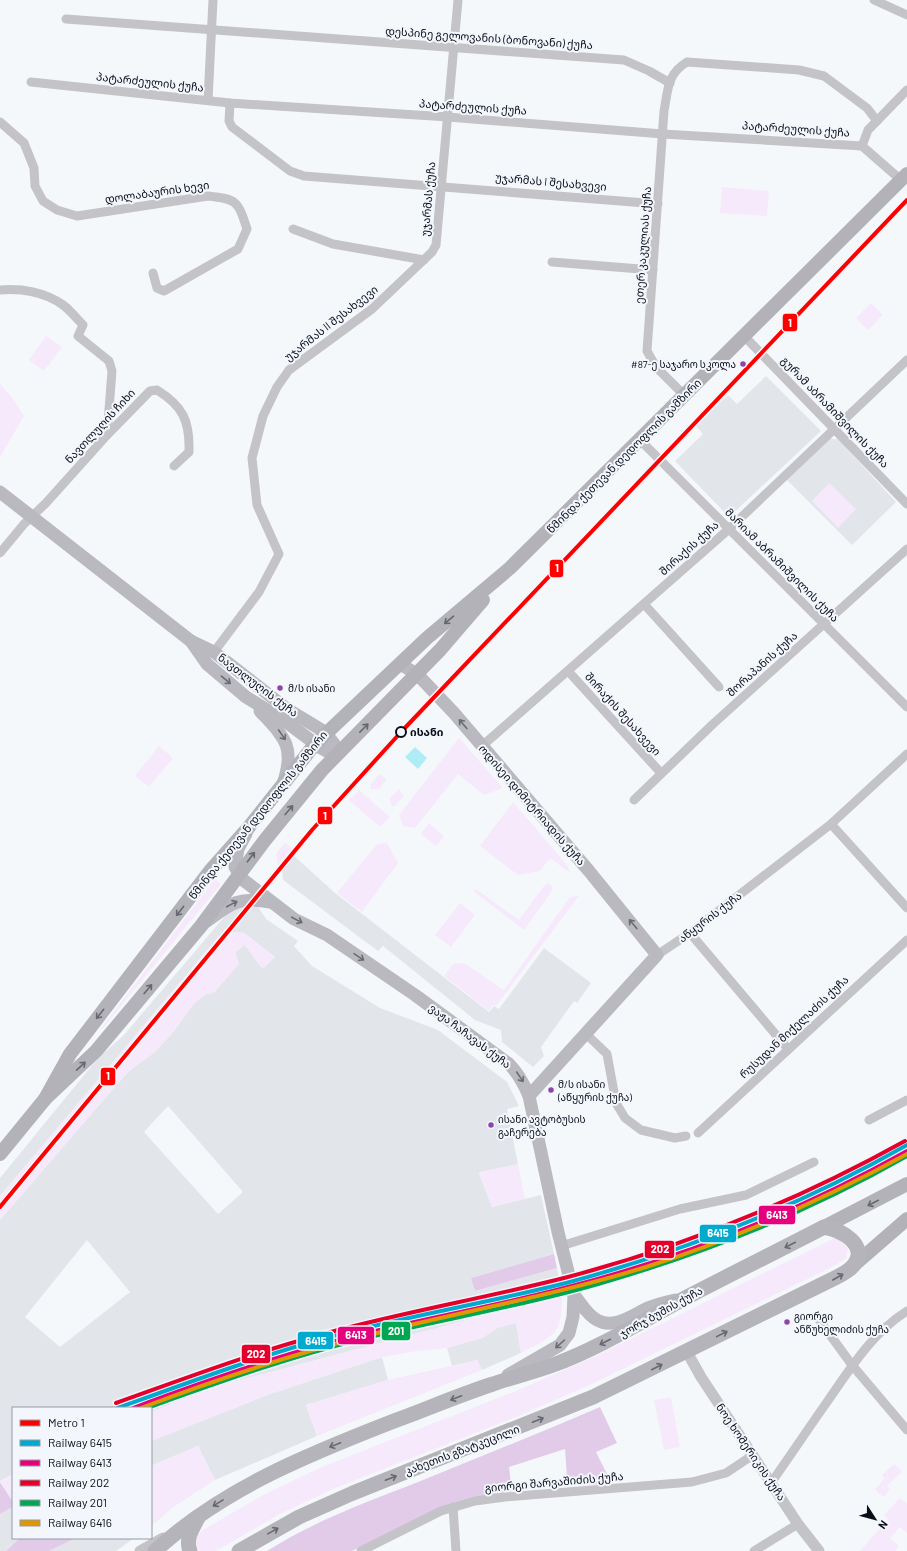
<svg xmlns="http://www.w3.org/2000/svg" width="907" height="1551" viewBox="0 0 907 1551" font-family="Barlow,'Noto Sans Georgian',sans-serif">
<rect width="100%" height="100%" fill="#f5f8fb"/>
<g fill="#e2e6eb" fill-rule="evenodd">
<path d="M766,376l55,55 -92,86 -54,-56 28,-27 -7,-8 32,-31 9,9z"/>
<path d="M828,439h10l58,63 -44,43 -66,-66z"/>
<path d="M293,855l42,38 154,119 5,-6 5,3 45,-61 47,35 -14,20 -3,-2 -33,46 3,9 -11,11 -31,-25 -1,-12 -26,-10 -92,-74 -5,5 -95,-71 -1,-11z"/>
<path d="M257,905l9,14 32,22 -4,5 18,20 68,42 58,22 69,52 12,24 -12,3 11,55 -39,9 13,34 49,-12 13,59 -83,24 4,13 82,-23 5,27 -344,91 -67,26v-4h-138v66l-13,7v-261l118,-137 12,-13 25,-18 19,-21 21,-29 10,-7 30,-43 10,-7 16,22 14,-10 -31,-24 -14,-1 -5,-3 -225,267v-18l98,-120 25,-22 108,-127zM168,1106l75,86 -25,22 -74,-82zM87,1240l43,52 -70,55 -35,-30z"/>
<path d="M907,1139v19l-58,31 -86,40 -65,25 -101,32 -3,-15 88,-27 82,-32 97,-47z"/>
<path d="M516,1323l5,30 -39,17 -5,-10 -25,6 -5,-18 35,-10 15,-10z"/>
<path d="M382,1357l6,23 -82,25 11,31 -102,44 -17,-34 -47,20v-25l119,-47z"/>
<path d="M13,1507v31h7l-14,13h-6v-37z"/>
<path d="M76,1538h58l-18,13h-67z"/>
</g>
<g fill="#f6e9fb">
<path d="M722,187l47,4 -2,25 -47,-3z"/>
<path d="M871,303l12,12 -15,15 -12,-12z"/>
<path d="M46,336l16,11 -18,24 -15,-11z"/>
<path d="M0,384l11,12 13,20 -24,41z"/>
<path d="M829,483l27,26 -18,19 -26,-27z"/>
<path d="M459,738l44,50 -19,7 -26,-21 -43,54 -12,-2 -4,-11z"/>
<path d="M159,746l14,12 -24,29 -14,-11z"/>
<path d="M379,774l8,5 -8,10h-8v-5z"/>
<path d="M399,789l5,7 -9,10h-4l-1,-8z"/>
<path d="M359,790l31,27 -10,10 -31,-27z"/>
<path d="M513,802l54,63 3,8 -20,-15 -10,13 -22,4 -38,-29z"/>
<path d="M429,823l15,13 -8,10 -15,-12z"/>
<path d="M285,842l8,7 -15,17 -2,-12z"/>
<path d="M387,843l11,20 -36,49 -25,-19 40,-49z"/>
<path d="M215,879l6,5 -119,145 -2,1z"/>
<path d="M548,883l5,4 -2,5 -27,38 -51,-39 3,-2 43,31 25,-34z"/>
<path d="M576,896h3l-83,110 -3,-1 -4,6 -45,-35 9,-12 11,-1 40,27 66,-93z"/>
<path d="M460,903l15,12 -24,32 -16,-12z"/>
<path d="M228,926l2,6 14,1 31,24 -11,11 -3,-1 -16,-22 -10,6 4,13 -25,29 -9,2 -10,7 -21,29 -19,21 -25,18 -12,13 -118,137v-24z"/>
<path d="M518,1164l7,35 -33,8 -13,-35z"/>
<path d="M835,1238l4,1 9,10 -2,9 -10,7 -244,119 -76,33 -183,72 -53,25 -64,37h-16c-6,-7 -5,-15 3,-21l60,-35 61,-29 192,-75 80,-35z"/>
<path d="M562,1295c0,40 -7,40 -41,58l-5,-30 -19,5 -14,10 -36,10 -30,3 -35,6 -112,37 -119,47v-29l67,-26z"/>
<path d="M477,1360l5,10 -165,66 -11,-31 82,-25z"/>
<path d="M671,1397l9,50 -16,3 -10,-50z"/>
<path d="M198,1446l17,34 -40,26 -24,20v-60z"/>
<path d="M894,1464l8,7 -15,15 3,3 -6,8 -9,-7 9,-12 -2,-3z"/>
<path d="M13,1474v28l-13,-21z"/>
<path d="M900,1498l7,6v29l-7,-6 -10,11 9,8 -4,5h-35l28,-32 -4,-4z"/>
</g>
<g fill="#e2cbe9">
<path d="M554,1254l3,14 -82,23 -4,-13z"/>
<path d="M600,1407l17,36 -21,9 16,32 -38,1 -7,-7 -2,-29 -56,18 3,24 -60,12 -100,48h-85c47,-30 100,-49 151,-69 61,-25 122,-49 182,-75z"/>
<path d="M0,1482l13,20v5l-13,7z"/>
<path d="M20,1538h56l-27,13h-43z"/>
</g>
<path fill="#aeecf6" d="M415,747l12,11 -9,11 -13,-12z"/>
<g fill="none" stroke-linecap="round" stroke-linejoin="round">
<g stroke="#c4c3c8" stroke-width="9">
<path d="M874,0l33,15"/>
<path d="M66,19l558,41 25,11 21,12"/>
<path d="M31,82l199,21 218,14 215,17 199,12 39,34"/>
<path d="M208,100l5,-100"/>
<path d="M230,103l-1,18 3,6 58,44 14,5 354,28"/>
<path d="M0,122l24,21 10,25 1,18 8,15 14,9 20,6 131,-20c29,3 30,5 39,33l-9,20 -74,42 -7,-3 -4,-15"/>
<path d="M862,146l6,-16 39,-40"/>
<path d="M293,229l40,15 91,16"/>
<path d="M552,262l101,8"/>
<path d="M0,290c21,-2 45,2 63,15 7,5 14,14 20,20l-5,11 31,25 3,10 -5,64"/>
<path d="M745,337l162,167"/>
<path d="M685,396l-29,-29 -9,-16 17,-240c4,-21 3,-37 23,-49l112,8 25,6 43,32 10,13"/>
<path d="M640,440l267,267"/>
<path d="M0,553l24,-29 22,-21 61,-68 43,-44 7,-1c26,16 33,31 32,62l-15,14"/>
<path d="M644,604l75,83"/>
<path d="M214,652l45,-60 20,-38 -22,-49 -5,-47 11,-42 14,-29 12,-17 83,-61 60,-57 4,-7 22,-245"/>
<path d="M568,671l93,102"/>
<path d="M482,746l247,-217 178,-169"/>
<path d="M634,800l79,-76 194,-175"/>
<path d="M831,824l76,84"/>
<path d="M690,933l98,116"/>
<path d="M657,955l33,-22 141,-109 76,-70"/>
<path d="M585,1033l22,21 9,49 9,15 16,12 34,8 11,-2"/>
<path d="M869,1120l38,-20"/>
<path d="M698,1133l209,-193"/>
<path d="M561,1246l119,-37 66,-14 68,-33"/>
<path d="M817,1317l35,48 55,65"/>
<path d="M771,1483c19,-27 37,-54 56,-81 23,-33 45,-69 80,-91"/>
<path d="M453,1507l3,44"/>
<path d="M361,1551l80,-40 34,-10 30,-4 187,-15 34,-9 27,-18"/>
<path d="M754,1551l44,-27"/>
</g>
<g stroke="#c4c3c8" stroke-width="11">
<path d="M687,1352l14,25 97,147 21,27"/>
<path d="M140,1551l23,-13"/>
</g>
<g stroke="#bab9bf" stroke-width="13">
<path d="M0,492l191,149 23,11 73,57 38,23 9,12 2,12"/>
<path d="M191,641l16,23 39,33 39,24 36,27 15,8"/>
<path d="M400,664l17,10 37,39 135,158 68,84 -128,141"/>
<path d="M260,711c24,26 36,35 23,73"/>
<path d="M246,834l-8,15 -2,11 -1,7 7,12 52,40 33,16 88,60 94,69c10,10 15,20 20,32l29,136 16,63 -1,22 -4,16 -9,12 -52,30"/>
<path d="M207,921c23,-17 32,-25 62,-19"/>
<path d="M574,1295c7,8 13,20 23,25 17,10 36,-5 51,-12 9,-4 18,-6 27,-8"/>
</g>
<g stroke="#b3b2b8" stroke-width="14">
<path d="M45,1099l25,-45 140,-183 39,-44 66,-83 112,-106 83,-70 397,-394"/>
<path d="M0,1154l45,-55 51,-48 105,-125 64,-86 57,-70 118,-120 43,-50"/>
<path d="M824,1227l83,-43"/>
<path d="M854,1265l53,-46"/>
</g>
<g stroke="#b5b4ba" stroke-width="15">
<path d="M155,1551c67,-62 154,-97 239,-130 33,-12 65,-26 99,-37 20,-7 41,-12 60,-19 49,-18 92,-46 138,-70 44,-23 89,-45 133,-68 17,3 46,18 29,39 -4,5 -12,9 -18,12l-242,119 -240,96 -54,24 -60,34"/>
<path d="M190,1551c-5,-13 3,-23 9,-35"/>
</g>
<g stroke="#f3f7fd" stroke-width="7">
<path id="rail-1" d="M118,1408c69,-25 139,-51 211,-71 78,-21 158,-34 237,-54 119,-32 234,-77 341,-138"/>
</g>
<g stroke="#f3f7fd" stroke-width="7">
<path id="rail-2" d="M133,1408c64,-24 129,-47 195,-65 79,-22 161,-35 240,-56 119,-31 232,-76 339,-136"/>
</g>
<g stroke="#f3f7fd" stroke-width="7">
<path id="rail-3" d="M116,1403c70,-25 139,-51 211,-70 78,-21 158,-35 237,-55 119,-31 233,-77 341,-137"/>
</g>
<g stroke="#f3f7fd" stroke-width="7">
<path id="rail-4" d="M147,1408c70,-25 139,-50 211,-68 80,-20 161,-33 240,-56 108,-31 211,-72 309,-128"/>
</g>
<g stroke="#f3f7fd" stroke-width="7">
<path id="rail-5" d="M141,1408c79,-30 158,-56 240,-76 89,-22 178,-38 265,-65 91,-29 177,-67 261,-113"/>
</g>
<use href="#rail-1" stroke="#00a9ce" stroke-width="4"/>
<use href="#rail-2" stroke="#e5007d" stroke-width="4"/>
<use href="#rail-3" stroke="#e4002b" stroke-width="4"/>
<use href="#rail-4" stroke="#00a651" stroke-width="4"/>
<use href="#rail-5" stroke="#df9702" stroke-width="4"/>
<g stroke="#f3f7fd" stroke-width="7">
<path id="metro-1" d="M0,1207l312,-377 90,-99 505,-531"/>
</g>
<use href="#metro-1" stroke="#f00" stroke-width="4"/>
</g>
<defs><path id="oneway-shaft" d="M-6 0H5M1.5-3L5.5 0L1.5 3" fill="none" stroke-width="1.6" stroke-linecap="round" stroke-linejoin="round"/></defs>
<g stroke="#666870">
<use href="#oneway-shaft" transform="translate(449 620) rotate(140)"/>
<use href="#oneway-shaft" transform="translate(364 728) rotate(-45)"/>
<use href="#oneway-shaft" transform="translate(289 810) rotate(-50)"/>
<use href="#oneway-shaft" transform="translate(251 857) rotate(-53)"/>
<use href="#oneway-shaft" transform="translate(180 911) rotate(128)"/>
<use href="#oneway-shaft" transform="translate(148 989) rotate(-50)"/>
<use href="#oneway-shaft" transform="translate(100 1014) rotate(128)"/>
<use href="#oneway-shaft" transform="translate(81 1066) rotate(-43)"/>
<use href="#oneway-shaft" transform="translate(873 1203) rotate(153)"/>
</g>
<g stroke="#6a6c73">
<use href="#oneway-shaft" transform="translate(226 680) rotate(40)"/>
<use href="#oneway-shaft" transform="translate(463 724) rotate(-130)"/>
<use href="#oneway-shaft" transform="translate(282 735) rotate(56)"/>
<use href="#oneway-shaft" transform="translate(232 904) rotate(-28)"/>
<use href="#oneway-shaft" transform="translate(297 920) rotate(28)"/>
<use href="#oneway-shaft" transform="translate(633 924) rotate(-130)"/>
<use href="#oneway-shaft" transform="translate(359 957) rotate(34)"/>
<use href="#oneway-shaft" transform="translate(520 1077) rotate(56)"/>
<use href="#oneway-shaft" transform="translate(560 1344) rotate(138)"/>
</g>
<g stroke="#676971">
<use href="#oneway-shaft" transform="translate(790 1245) rotate(153)"/>
<use href="#oneway-shaft" transform="translate(838 1277) rotate(-30)"/>
<use href="#oneway-shaft" transform="translate(722 1334) rotate(-26)"/>
<use href="#oneway-shaft" transform="translate(605 1342) rotate(153)"/>
<use href="#oneway-shaft" transform="translate(657 1367) rotate(-27)"/>
<use href="#oneway-shaft" transform="translate(456 1398) rotate(159)"/>
<use href="#oneway-shaft" transform="translate(538 1420) rotate(-21)"/>
<use href="#oneway-shaft" transform="translate(335 1445) rotate(158)"/>
<use href="#oneway-shaft" transform="translate(391 1478) rotate(-21)"/>
<use href="#oneway-shaft" transform="translate(218 1503) rotate(148)"/>
<use href="#oneway-shaft" transform="translate(273 1531) rotate(-29)"/>
</g>
<g fill="#8e44ad" stroke="#f3f7fd" stroke-width="1.5">
<circle cx="743" cy="364" r="3.5"/>
<circle cx="280" cy="688" r="3.5"/>
<circle cx="551" cy="1090" r="3.5"/>
<circle cx="491" cy="1125" r="3.5"/>
<circle cx="787" cy="1322" r="3.5"/>
</g>
<circle fill="#f3f7fd" stroke="#080d17" stroke-width="2" cx="401" cy="732" r="5"/>
<g text-anchor="middle" stroke-width="4" stroke-linejoin="round" paint-order="stroke">
<g font-size="10" fill="#080d17" stroke="#f3f7fd" text-anchor="start">
<text x="736" y="368" text-anchor="end">#87-ე საჯარო სკოლა</text>
<text x="288" y="692">მ/ს ისანი</text>
<text x="558" y="1088">მ/ს ისანი<tspan x="558" dy="13">(აწყურის ქუჩა)</tspan></text>
<text x="498" y="1123">ისანი ავტობუსის<tspan x="498" dy="13">გაჩერება</tspan></text>
<text x="794" y="1320">გიორგი<tspan x="794" dy="13">ანწუხელიძის ქუჩა</tspan></text>
</g>
<g font-size="11" fill="#080d17" stroke="#f3f7fd">
<text transform="translate(489 38) rotate(4)" y="4">დესპინე გელოვანის (ბონოვანი) ქუჩა</text>
<text transform="translate(150 82) rotate(6)" y="4">პატარძეულის ქუჩა</text>
<text transform="translate(473 107) rotate(4)" y="4">პატარძეულის ქუჩა</text>
<text transform="translate(796 129) rotate(4)" y="4">პატარძეულის ქუჩა</text>
<text transform="translate(551 182) rotate(5)" y="4">უჯარმას I შესახვევი</text>
<text transform="translate(157 192) rotate(-8)" y="4">დოლაბაურის ხევი</text>
<text transform="translate(428 199) rotate(-85)" y="4">უჯარმას ქუჩა</text>
<text transform="translate(643 245) rotate(-86)" y="4">ეთერ კაკულიას ქუჩა</text>
<text transform="translate(331 323) rotate(-38)" y="4">უჯარმას II შესახვევი</text>
<text transform="translate(835 412) rotate(46)" y="4">გურამ აბრამიშვილის ქუჩა</text>
<text transform="translate(100 426) rotate(-47)" y="4">ნავთლუღის ჩიხი</text>
<text transform="translate(624 456) rotate(-45)" y="4">წმინდა ქეთევან დედოფლის გამზირი</text>
<text transform="translate(689 548) rotate(-42)" y="4">შირაქის ქუჩა</text>
<text transform="translate(782 565) rotate(45)" y="4">მარიამ აბრამიშვილის ქუჩა</text>
<text transform="translate(762 664) rotate(-42)" y="4">შორაპანის ქუჩა</text>
<text transform="translate(258 685) rotate(37)" y="4">ნავთლუღის ქუჩა</text>
<text transform="translate(623 714) rotate(48)" y="4">შირაქის შესახვევი</text>
<text transform="translate(532 805) rotate(49)" y="4">ოდისეი დიმიტრიადის ქუჩა</text>
<text transform="translate(258 815) rotate(-51)" y="4">წმინდა ქეთევან დედოფლის გამზირი</text>
<text transform="translate(710 917) rotate(-37)" y="4">აწყურის ქუჩა</text>
<text transform="translate(794 1027) rotate(-43)" y="4">რუსუდან მიქელაძის ქუჩა</text>
<text transform="translate(470 1036) rotate(37)" y="4">ვაჟა ჩაჩავას ქუჩა</text>
<text transform="translate(661 1312) rotate(-29)" y="4">ჯორჯ ბუშის ქუჩა</text>
<text transform="translate(462 1450) rotate(-21)" y="4">კახეთის გზატკეცილი</text>
<text transform="translate(751 1452) rotate(56)" y="4">ნოე ხომერიკის ქუჩა</text>
<text transform="translate(554 1482) rotate(-5)" y="4">გიორგი შარვაშიძის ქუჩა</text>
</g>
<g font-size="11" font-weight="bold" fill="#080d17" stroke="#f3f7fd" text-anchor="start">
<text x="410" y="736">ისანი</text>
</g>
</g>
<g stroke="#f3f7fd" stroke-width="1.5">
<rect x="782" y="313" width="16" height="19" rx="4" fill="#f00"/>
<rect x="549" y="559" width="15" height="19" rx="4" fill="#f00"/>
<rect x="317" y="806" width="16" height="19" rx="4" fill="#f00"/>
<rect x="100" y="1067" width="16" height="19" rx="4" fill="#f00"/>
<rect x="758" y="1205" width="38" height="20" rx="4" fill="#e5007d"/>
<rect x="699" y="1224" width="38" height="19" rx="4" fill="#00a9ce"/>
<rect x="644" y="1240" width="31" height="19" rx="4" fill="#e4002b"/>
<rect x="381" y="1321" width="30" height="20" rx="4" fill="#00a651"/>
<rect x="337" y="1326" width="38" height="19" rx="4" fill="#e5007d"/>
<rect x="297" y="1331" width="37" height="19" rx="4" fill="#00a9ce"/>
<rect x="241" y="1344" width="30" height="20" rx="4" fill="#e4002b"/>
</g>
<g font-size="11" text-anchor="middle" font-weight="bold" fill="#fff">
<text x="790" y="327">1</text>
<text x="557" y="572">1</text>
<text x="325" y="820">1</text>
<text x="108" y="1080">1</text>
<text x="777" y="1219">6413</text>
<text x="718" y="1237">6415</text>
<text x="660" y="1253">202</text>
<text x="396" y="1335">201</text>
<text x="356" y="1339">6413</text>
<text x="316" y="1345">6415</text>
<text x="256" y="1358">202</text>
</g>
<rect x="12" y="1407" width="140" height="132" fill="#f3f7fd" stroke="#9599a1"/>
<rect x="20" y="1420" width="20" height="6" fill="#ff0000" stroke="#9599a1"/>
<text x="48" y="1427" font-size="12" fill="#080d17">Metro 1</text>
<rect x="20" y="1440" width="20" height="6" fill="#00a9ce" stroke="#9599a1"/>
<text x="48" y="1447" font-size="12" fill="#080d17">Railway 6415</text>
<rect x="20" y="1460" width="20" height="6" fill="#e5007d" stroke="#9599a1"/>
<text x="48" y="1467" font-size="12" fill="#080d17">Railway 6413</text>
<rect x="20" y="1480" width="20" height="6" fill="#e4002b" stroke="#9599a1"/>
<text x="48" y="1487" font-size="12" fill="#080d17">Railway 202</text>
<rect x="20" y="1500" width="20" height="6" fill="#00a651" stroke="#9599a1"/>
<text x="48" y="1507" font-size="12" fill="#080d17">Railway 201</text>
<rect x="20" y="1520" width="20" height="6" fill="#df9702" stroke="#9599a1"/>
<text x="48" y="1527" font-size="12" fill="#080d17">Railway 6416</text>
<g transform="translate(875 1519) rotate(126)" stroke="#f3f7fd" stroke-width="3" paint-order="stroke">
<path d="M0-3L7 15L0 10L-7 15Z" fill="#080d17"/>
<text y="-6" font-size="11" font-weight="bold" text-anchor="middle" fill="#080d17">N</text>
</g>
</svg>
